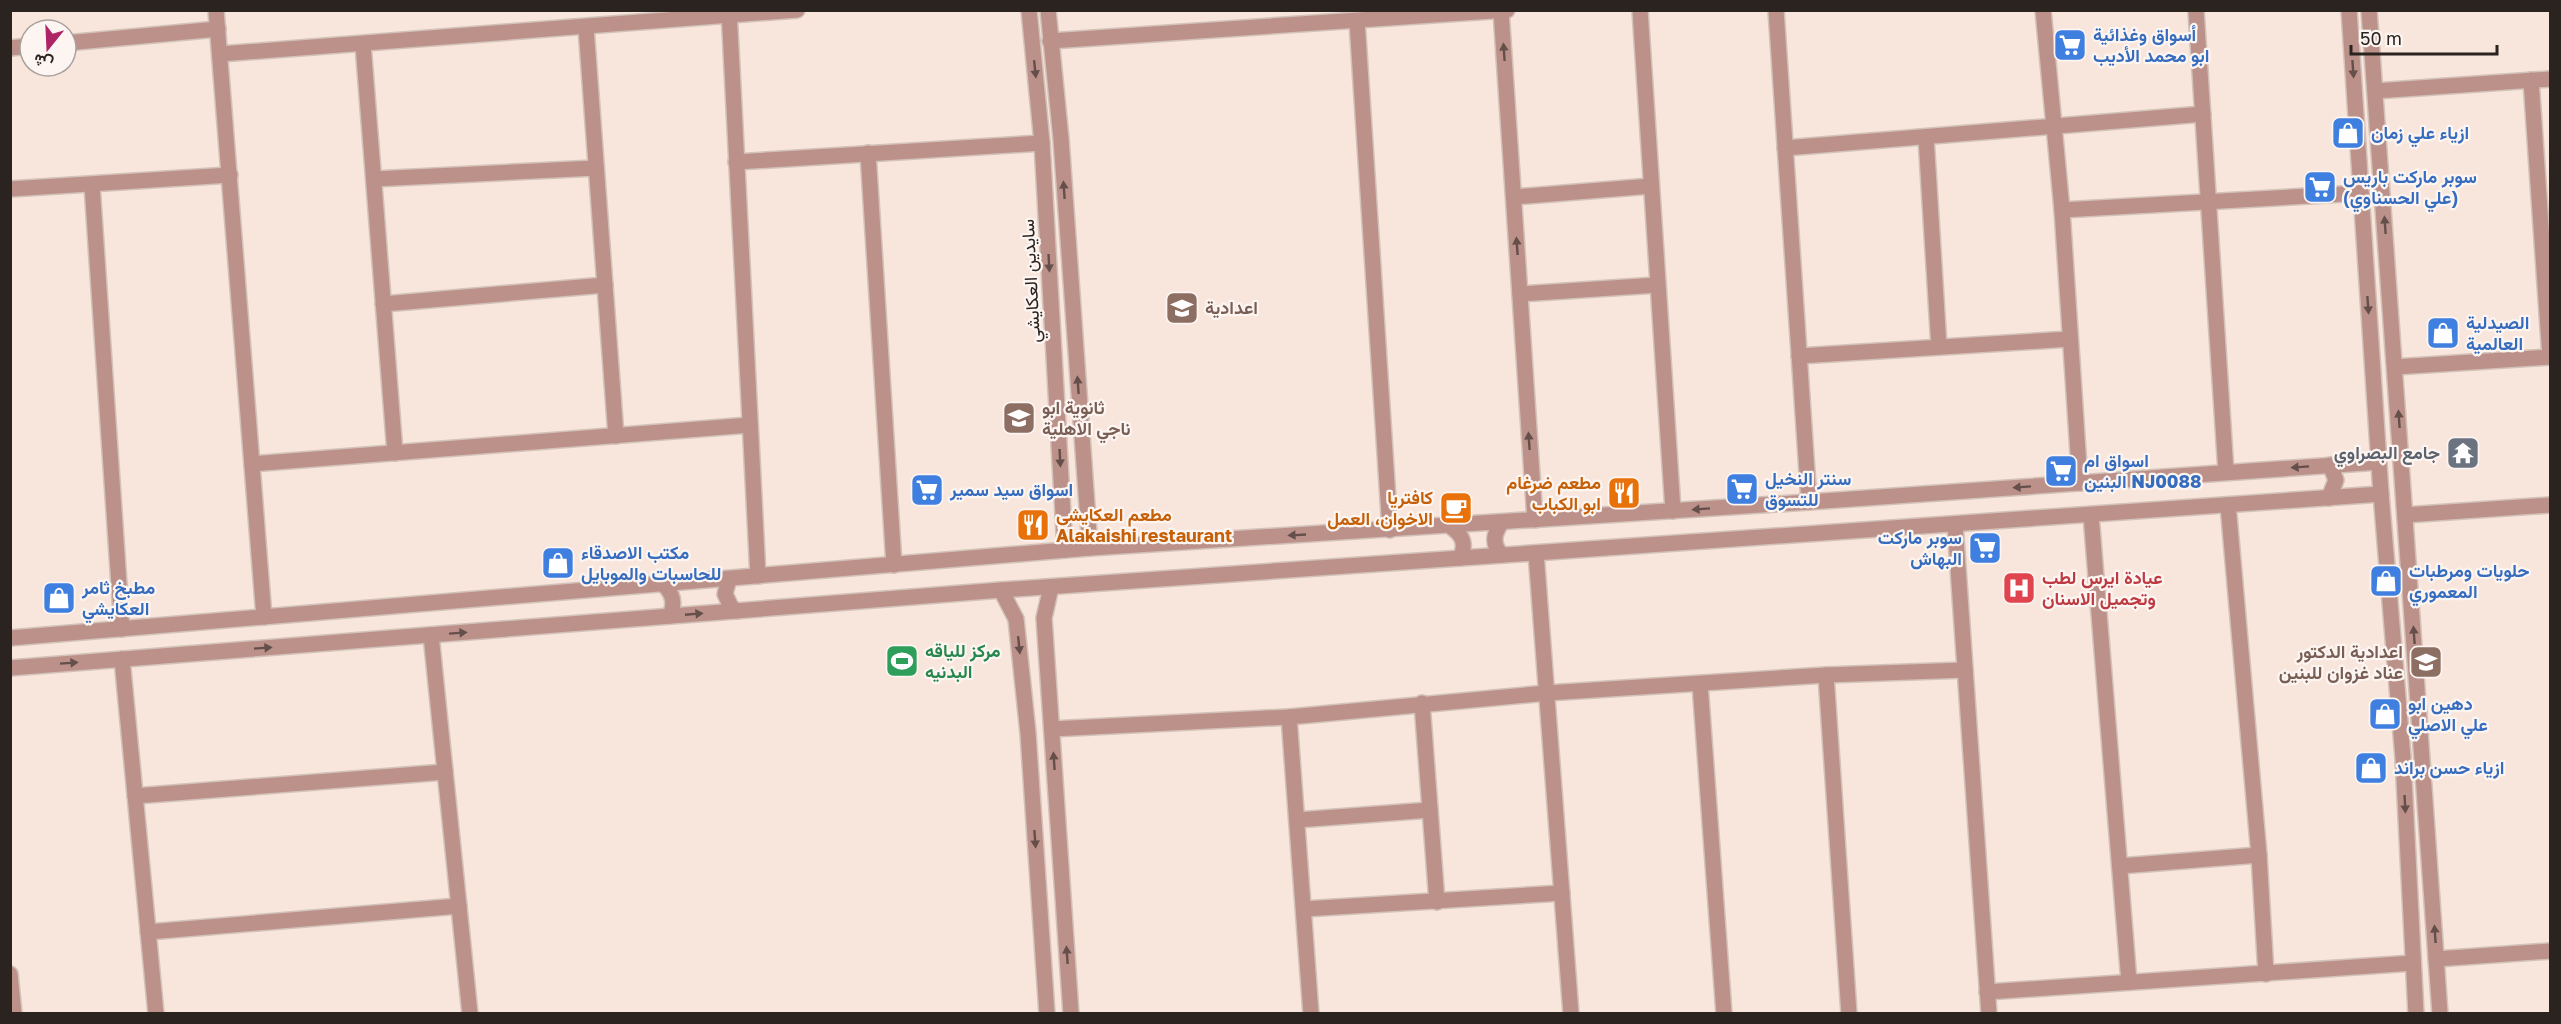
<svg xmlns="http://www.w3.org/2000/svg" width="2561" height="1024" viewBox="0 0 2561 1024" font-family="'Golos Text',Vazirmatn,sans-serif">
<rect width="100%" height="100%" fill="#f8e5db"/>
<g fill="none" stroke-linecap="round" stroke-linejoin="round">
<g stroke="#d3c2b9" stroke-width="18">
<g id="minor">
<path d="M216,10l48,607"/>
<path d="M729,10l29,566"/>
<path d="M1029,10l13,133 23,407"/>
<path d="M1048,10l13,129 29,409"/>
<path d="M1640,10l33,501"/>
<path d="M1776,10l33,492"/>
<path d="M2043,10l19,200 18,273"/>
<path d="M2196,10l30,462"/>
<path d="M2349,10l32,484 22,264 13,256"/>
<path d="M2369,10l71,1004"/>
<path d="M1501,11l34,509"/>
<path d="M1357,21l33,509"/>
<path d="M586,27l30,409"/>
<path d="M1050,41l457,-31"/>
<path d="M66,43l152,-14"/>
<path d="M363,44l32,409"/>
<path d="M10,48l20,-2"/>
<path d="M220,54l577,-44"/>
<path d="M2531,80l19,277"/>
<path d="M2375,91l175,-12"/>
<path d="M1926,137l13,210"/>
<path d="M1785,148l418,-34"/>
<path d="M868,153l26,412"/>
<path d="M736,162l306,-19"/>
<path d="M374,179l222,-11"/>
<path d="M92,185l30,444"/>
<path d="M10,189l220,-14"/>
<path d="M1514,197l137,-11"/>
<path d="M2062,210l299,-17"/>
<path d="M1520,294l137,-9"/>
<path d="M383,304l222,-19"/>
<path d="M1799,356l271,-17"/>
<path d="M2395,367l155,-10"/>
<path d="M252,464l498,-39"/>
<path d="M2329,498l7,-18 -6,-15"/>
<path d="M2228,505l31,350 7,119"/>
<path d="M2091,515l38,467"/>
<path d="M2405,515l145,-10"/>
<path d="M1502,522c-9,12 -10,23 0,33"/>
<path d="M1955,524l34,490"/>
<path d="M1450,526c13,9 17,18 10,32"/>
<path d="M1536,553l35,461"/>
<path d="M729,579l-4,15 6,13 6,4"/>
<path d="M663,584c11,10 12,20 7,32"/>
<path d="M1051,587l-7,31 27,396"/>
<path d="M1001,590l15,29 12,114 19,281"/>
<path d="M431,635l39,379"/>
<path d="M10,638l1080,-90 719,-46 570,-40"/>
<path d="M122,659l34,355"/>
<path d="M10,668l991,-78 1380,-96"/>
<path d="M1826,675l23,339"/>
<path d="M1700,684l24,330"/>
<path d="M1422,703l15,199"/>
<path d="M1289,717l22,297"/>
<path d="M1052,729l237,-12 258,-24 279,-18 139,-5"/>
<path d="M135,796l310,-24"/>
<path d="M1297,820l133,-10"/>
<path d="M2120,866l139,-11"/>
<path d="M1304,909l258,-16"/>
<path d="M148,932l311,-26"/>
<path d="M2436,959l114,-8"/>
<path d="M10,974l4,40"/>
<path d="M1987,992l426,-29"/>
</g>
</g>
<use href="#minor" stroke="#bb918a" stroke-width="15"/>
</g>
<defs><path id="oneway-solid" d="M-6-.8H1V-3.2L6.5 0L1 3.2V.8H-6Z" transform="scale(1.5)"/></defs>
<g fill="#644f4a">
<use href="#oneway-solid" transform="translate(1504 52) rotate(-94)"/>
<use href="#oneway-solid" transform="translate(1035 69) rotate(84)"/>
<use href="#oneway-solid" transform="translate(2353 69) rotate(86)"/>
<use href="#oneway-solid" transform="translate(1064 190) rotate(-94)"/>
<use href="#oneway-solid" transform="translate(2385 225) rotate(-94)"/>
<use href="#oneway-solid" transform="translate(1517 246) rotate(-94)"/>
<use href="#oneway-solid" transform="translate(1049 263) rotate(87)"/>
<use href="#oneway-solid" transform="translate(2368 305) rotate(86)"/>
<use href="#oneway-solid" transform="translate(1078 385) rotate(-94)"/>
<use href="#oneway-solid" transform="translate(2399 419) rotate(-94)"/>
<use href="#oneway-solid" transform="translate(1529 441) rotate(-94)"/>
<use href="#oneway-solid" transform="translate(1060 458) rotate(87)"/>
<use href="#oneway-solid" transform="translate(2300 467) rotate(176)"/>
<use href="#oneway-solid" transform="translate(2022 487) rotate(176)"/>
<use href="#oneway-solid" transform="translate(1701 509) rotate(176)"/>
<use href="#oneway-solid" transform="translate(1297 535) rotate(177)"/>
<use href="#oneway-solid" transform="translate(694 614) rotate(-5)"/>
<use href="#oneway-solid" transform="translate(458 633) rotate(-4)"/>
<use href="#oneway-solid" transform="translate(2414 635) rotate(-94)"/>
<use href="#oneway-solid" transform="translate(1019 645) rotate(84)"/>
<use href="#oneway-solid" transform="translate(263 648) rotate(-4)"/>
<use href="#oneway-solid" transform="translate(69 663) rotate(-4)"/>
<use href="#oneway-solid" transform="translate(1054 761) rotate(-94)"/>
<use href="#oneway-solid" transform="translate(2405 804) rotate(87)"/>
<use href="#oneway-solid" transform="translate(1035 839) rotate(86)"/>
<use href="#oneway-solid" transform="translate(2435 934) rotate(-94)"/>
<use href="#oneway-solid" transform="translate(1067 955) rotate(-94)"/>
</g>
<defs>
<g id="supermarket-square" transform="scale(1.725)"><rect x="-9" y="-9" width="18" height="18" rx="4" fill="#3f7fe0" stroke="#fdf5f1"/><path d="M-6-5.5h2.5l.6 2H6L4.5 2H-2.5L-4.4-4H-6ZM-1.5 3.2a1.3 1.3 0 1 0 .1 0ZM3 3.2a1.3 1.3 0 1 0 .1 0Z" fill="#fff"/></g>
<g id="shop-square" transform="scale(1.725)"><rect x="-9" y="-9" width="18" height="18" rx="4" fill="#3f7fe0" stroke="#fdf5f1"/><path d="M-5-2.5h2.3a2.7 3.5 0 0 1 5.4 0H5L5.5 6h-11ZM-1.5-2.5h3a1.5 2.3 0 0 0-3 0Z" fill="#fff"/></g>
<g id="school-square" transform="scale(1.725)"><rect x="-9" y="-9" width="18" height="18" rx="4" fill="#8d6e63" stroke="#fdf5f1"/><path d="M0-5L7-2L0 1L-7-2ZM-4 1L0 2.5L4 1V4Q0 6-4 4Z" fill="#fff"/></g>
<g id="temple-square" transform="scale(1.725)"><rect x="-9" y="-9" width="18" height="18" rx="4" fill="#6b7280" stroke="#fdf5f1"/><path d="M0-6L5-2H3V0L6.5 2.5H4V6H1.5V3h-3V6H-4V2.5H-6.5L-3 0V-2H-5Z" fill="#fff"/></g>
<g id="restaurant-square" transform="scale(1.725)"><rect x="-9" y="-9" width="18" height="18" rx="4" fill="#e8710a" stroke="#fdf5f1"/><path d="M-5-6h1v4h1v-4h1v4h1v-4h1v5L-1.5 .5V6h-2V.5L-5-1ZM5-6V6H3V1.5H1.5Q1.5-4 5-6Z" fill="#fff"/></g>
<g id="cafe-square" transform="scale(1.725)"><rect x="-9" y="-9" width="18" height="18" rx="4" fill="#e8710a" stroke="#fdf5f1"/><path d="M-5.5-4.5H6V0H3Q3 3.5 0 3.5H-2.5Q-5.5 3.5-5.5 0ZM3-3.2v2h1.7v-2ZM-6 4.5H4V6H-6Z" fill="#fff"/></g>
<g id="hospital-square" transform="scale(1.725)"><rect x="-9" y="-9" width="18" height="18" rx="4" fill="#e0444e" stroke="#fdf5f1"/><path d="M-5-5h3v3.5h4V-5h3V5h-3V1.5h-4V5h-3Z" fill="#fff"/></g>
<g id="stadium-square" transform="scale(1.725)"><rect x="-9" y="-9" width="18" height="18" rx="4" fill="#2e9e5b" stroke="#fdf5f1"/><path d="M0-5a6.5 5 0 1 0 0 10a6.5 5 0 1 0 0-10ZM-3.5-1.8h7v3.6h-7Z" fill="#fff"/></g>
</defs>
<g fill-rule="evenodd">
<use href="#supermarket-square" x="2070" y="45"/>
<use href="#shop-square" x="2348" y="133"/>
<use href="#supermarket-square" x="2320" y="187"/>
<use href="#school-square" x="1182" y="308"/>
<use href="#shop-square" x="2443" y="333"/>
<use href="#school-square" x="1019" y="418"/>
<use href="#temple-square" x="2463" y="453"/>
<use href="#supermarket-square" x="2061" y="471"/>
<use href="#supermarket-square" x="1742" y="489"/>
<use href="#supermarket-square" x="927" y="490"/>
<use href="#restaurant-square" x="1624" y="493"/>
<use href="#cafe-square" x="1456" y="508"/>
<use href="#restaurant-square" x="1033" y="525"/>
<use href="#supermarket-square" x="1985" y="548"/>
<use href="#shop-square" x="558" y="563"/>
<use href="#shop-square" x="2386" y="581"/>
<use href="#hospital-square" x="2019" y="588"/>
<use href="#shop-square" x="59" y="598"/>
<use href="#stadium-square" x="902" y="661"/>
<use href="#school-square" x="2426" y="662"/>
<use href="#shop-square" x="2385" y="714"/>
<use href="#shop-square" x="2371" y="768"/>
</g>
<g text-anchor="middle" stroke-width="4.5" stroke-linejoin="round" paint-order="stroke">
<g font-size="18" font-weight="bold" fill="#366cbe" stroke="#fdf5f1" text-anchor="start">
<text x="2093" y="41">أسواق وغذائية<tspan x="2093" dy="21">ابو محمد الأديب</tspan></text>
<text x="2371" y="139">ازياء علي زمان</text>
<text x="2343" y="183">سوبر ماركت باريس<tspan x="2343" dy="21">(علي الحسناوي)</tspan></text>
<text x="2466" y="329">الصيدلية<tspan x="2466" dy="21">العالمية</tspan></text>
<text x="2084" y="467">اسواق ام<tspan x="2084" dy="21">البنين NJ0088</tspan></text>
<text x="1765" y="485">سنتر النخيل<tspan x="1765" dy="21">للتسوق</tspan></text>
<text x="950" y="496">اسواق سيد سمير</text>
<text x="1962" y="544" text-anchor="end">سوبر ماركت<tspan x="1962" dy="21">البهاش</tspan></text>
<text x="581" y="559">مكتب الاصدقاء<tspan x="581" dy="21">للحاسبات والموبايل</tspan></text>
<text x="2409" y="577">حلويات ومرطبات<tspan x="2409" dy="21">المعموري</tspan></text>
<text x="82" y="594">مطبخ ثامر<tspan x="82" dy="21">العكايشي</tspan></text>
<text x="2408" y="710">دهين ابو<tspan x="2408" dy="21">علي الاصلي</tspan></text>
<text x="2394" y="774">ازياء حسن براند</text>
</g>
<g font-size="18" fill="#2a231f" stroke="#fdf5f1">
<text transform="translate(1031 281) rotate(-93)" y="6">سايدين العكايشي</text>
</g>
<g font-size="18" font-weight="bold" fill="#785e54" stroke="#fdf5f1" text-anchor="start">
<text x="1205" y="314">اعدادية</text>
<text x="1042" y="414">ثانوية ابو<tspan x="1042" dy="21">ناجي الاهلية</tspan></text>
<text x="2403" y="658" text-anchor="end">اعدادية الدكتور<tspan x="2403" dy="21">عناد غزوان للبنين</tspan></text>
</g>
<g font-size="18" font-weight="bold" fill="#5b616d" stroke="#fdf5f1" text-anchor="end">
<text x="2440" y="459">جامع البصراوي</text>
</g>
<g font-size="18" font-weight="bold" fill="#c56008" stroke="#fdf5f1" text-anchor="end">
<text x="1601" y="489">مطعم ضرغام<tspan x="1601" dy="21">ابو الكباب</tspan></text>
<text x="1433" y="504">كافتريا<tspan x="1433" dy="21">الاخوان، العمل</tspan></text>
<text x="1056" y="521" text-anchor="start">مطعم العكايشي<tspan x="1056" dy="21">Alakaishi restaurant</tspan></text>
</g>
<g font-size="18" font-weight="bold" fill="#be3a42" stroke="#fdf5f1" text-anchor="start">
<text x="2042" y="584">عيادة ايرس لطب<tspan x="2042" dy="21">وتجميل الاسنان</tspan></text>
</g>
<g font-size="18" font-weight="bold" fill="#27864d" stroke="#fdf5f1" text-anchor="start">
<text x="925" y="657">مركز للياقه<tspan x="925" dy="21">البدنيه</tspan></text>
</g>
</g>
<rect width="2561" height="1024" fill="none" stroke="#2a231f" stroke-width="24"/>
<g transform="translate(48 48) rotate(198)"><circle r="28" fill="#fdf5f1" stroke="#a9a19d" stroke-width="1.5"/>
<path d="M0-4.5L10 22L0 15L-10 22Z" fill="#ae2567"/>
<text y="-9" font-size="16" font-weight="bold" text-anchor="middle" fill="#2a231f">ش</text>
</g>
<path d="M2351 45v9h146v-9" fill="none" stroke="#2a231f" stroke-width="3"/>
<text x="2360" y="45" font-size="18" fill="#2a231f" stroke="#fdf5f1" stroke-width="4.5" paint-order="stroke">50 m</text>
</svg>
